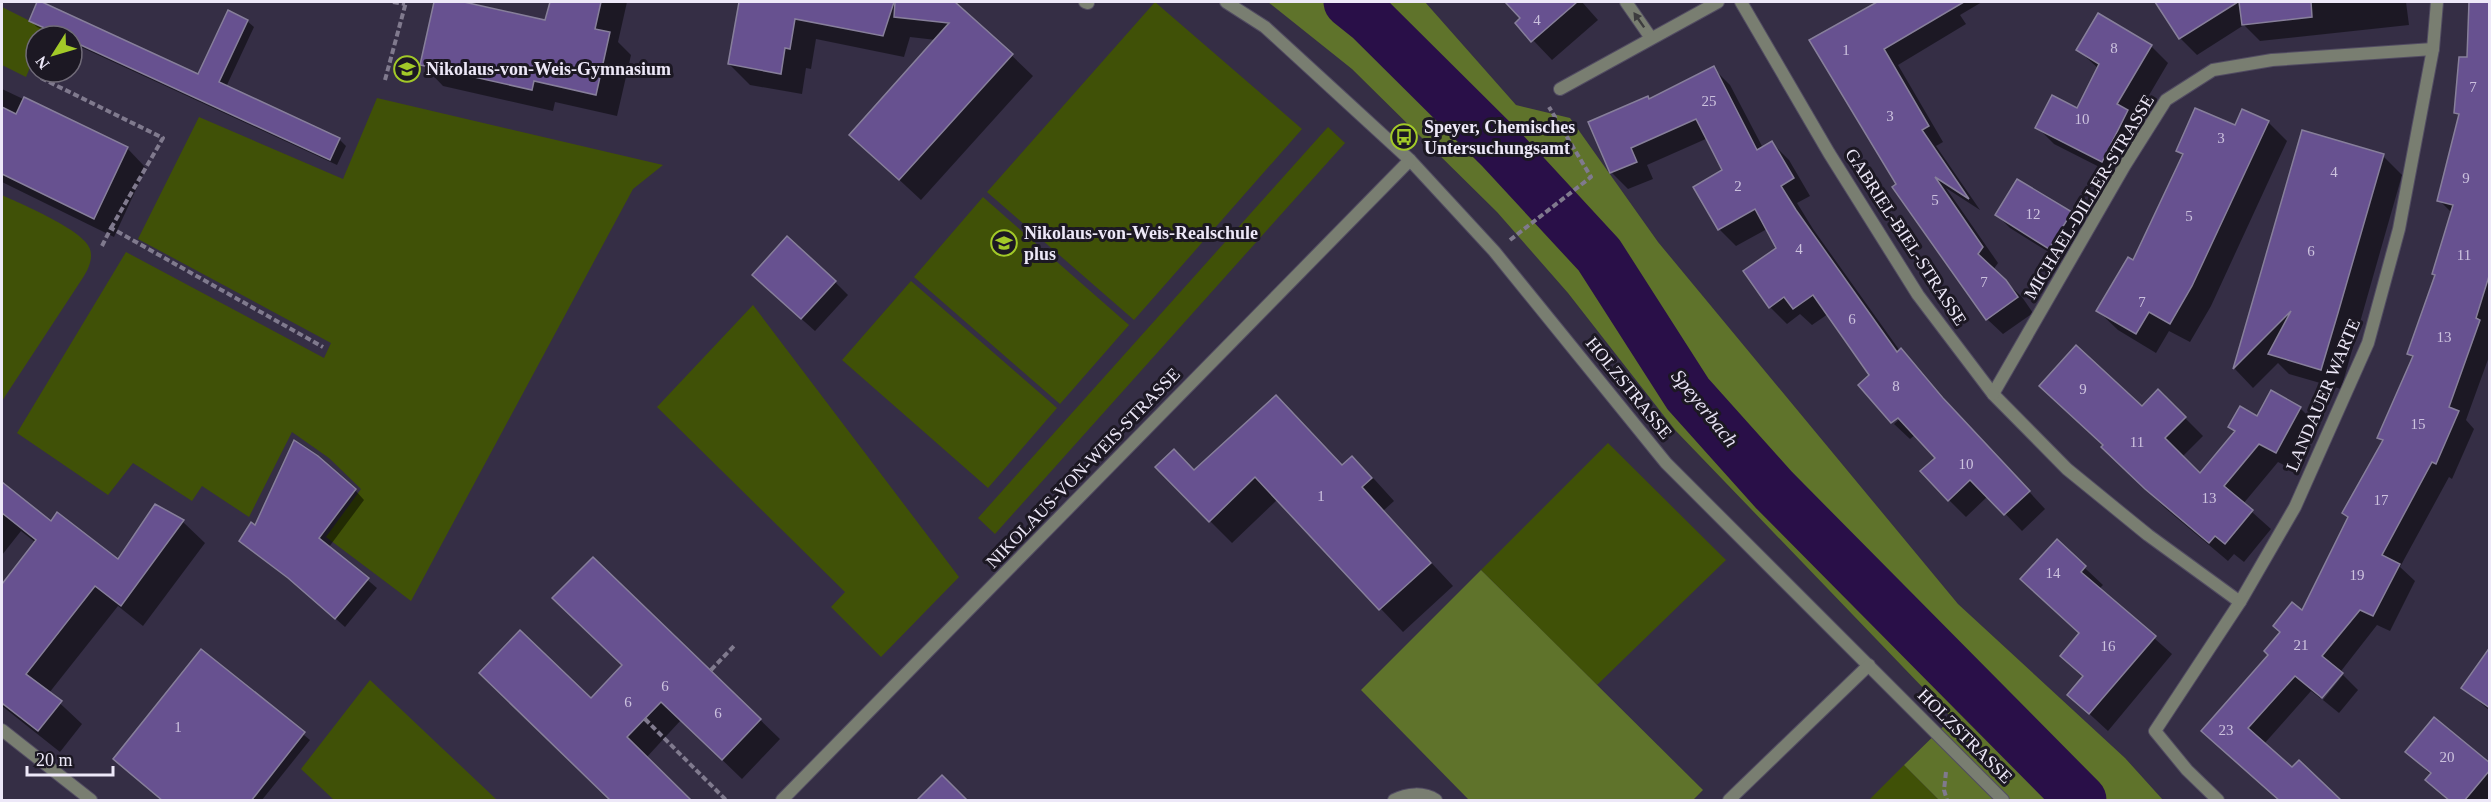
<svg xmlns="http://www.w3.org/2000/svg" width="2491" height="802" viewBox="0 0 2491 802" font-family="Georgia,serif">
<rect width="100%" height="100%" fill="#352e45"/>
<g fill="#405107">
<path d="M1155,2l147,127 -168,191 -147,-128z"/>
<path d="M2,7l44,22 -3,7h-7v17l-10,24 -24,-12z"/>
<path d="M377,98l286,67 -30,24 -222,412 -85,-64 35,-48 -32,-31 -37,-26 -43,85 -47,-31 -10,15 -59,-38 -25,32 -91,-62 109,-181 198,106 7,-15 -193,-104 61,-122 144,62z"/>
<path d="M1328,127l17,16 -350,391 -17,-16z"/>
<path d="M2,195c19,9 82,35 88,54 3,9 -1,19 -6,27l-82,125z"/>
<path d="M983,197l146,128 -69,79 -146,-127z"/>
<path d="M911,281l146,127 -69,80 -146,-128z"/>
<path d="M753,305l206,272 -78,80 -50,-50 14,-15 -188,-185z"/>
<path d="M1608,443l118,117 -129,125 -116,-115z"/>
<path d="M370,680l127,120h-163l-33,-31z"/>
<path d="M1904,765l35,35h-70z"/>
</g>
<g fill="#5f732b">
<path d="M1268,2h157l91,103 54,13 88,124 300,362 167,154 38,42h-224l-35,-35 48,-47 -277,-288 -107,-137 -71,-81 -145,-143z"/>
<path d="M1481,570l222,220 -10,10h-224l-108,-110z"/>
</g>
<g fill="#0007">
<path d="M39,2l159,74 49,-55 7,6 -28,60 113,52 7,7 -9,19 -265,-122v-7h-15l-20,-9 -7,-7z"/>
<path d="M436,2h21l89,20 5,-20h76l-9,40 13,13 -14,61 -62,-14 -2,9 -110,-25 -21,-22z"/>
<path d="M740,2h216l77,74 -112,124 -70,-65 85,-95 -26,-3 -6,20 -88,-18 -5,30 -5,-1 -4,26 -52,-9 -21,-21z"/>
<path d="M1508,2h74l16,18 -46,40 -35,-37 5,-5z"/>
<path d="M1880,2h102l-22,13 6,9 -68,41 45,77 -7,4 44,64 -34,-22 52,75 -5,7 29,27 11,16 -30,21 -16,-15 -89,-134 -87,-144z"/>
<path d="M2157,2h249l3,23 -149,16 -16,-16 -47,30 -17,-17z"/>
<path d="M2151,46l17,17 -33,56 9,9 -25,49 -65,-33 -17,-17 41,-17 21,-41 -21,-19z"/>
<path d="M1713,68l17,17 33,63 9,-5 17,17 21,36 -13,7 16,26 87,122 18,16 42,50 85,92 -23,22 -34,-35 -22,21 -17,-17 -12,-42 -21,-24 -6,5 -16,-15 11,-10 -34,-38 -43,-62 -16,11 -12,-11 -13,10 -17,-17 8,-58 -11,-20 -31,17 -17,-17 -24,-42 29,-16 -16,-33 -61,27 6,14 -25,10 -17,-17 39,-71z"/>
<path d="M2,89l125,59 19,20 -32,69 -112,-55z"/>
<path d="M2268,122l19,19 -76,165 -21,36 -21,-11 -13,22 -38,-23 -20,-19 35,-49 50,-106 -5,-6 58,-23z"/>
<path d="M2303,132l80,24 19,19 -61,214 -52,-15 -11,-11 -25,25 -18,-19z"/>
<path d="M2490,157v197l-24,66 8,9 -22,50 -3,-2 -49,90 15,14 -25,50 -13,-6 -57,73 -9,-7 -47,53 28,25 -12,31 -77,-69 67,-76 32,-43 47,-94 34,-76 -4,-5 35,-78 -5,-5 27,-78 -2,-2 18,-61 -13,-13z"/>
<path d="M2071,214l13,13 -21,34 -53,-33 -13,-13z"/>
<path d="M835,282l13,13 -33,36 -48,-43z"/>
<path d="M2158,391l45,45 -21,21 18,18 35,-42 -5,-6 27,-9 43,-10 19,19 -24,44 -17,-9 -35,42 28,25 -27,33 -10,-8 -6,7 -63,-53 -62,-61z"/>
<path d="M1276,397l67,70 9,-9 23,22 19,21 -11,10 70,75 -50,46 -126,-132 -45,43 -22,-22 -16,-49z"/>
<path d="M2,484l49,39 68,39 36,-56 28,16 22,21 -62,83 -25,-20 -69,87 33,31 -22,28 -58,-46v-120l33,-44 -14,-11 -19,24z"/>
<path d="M355,490l9,10 -35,47 48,41 -32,39 -45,-40 -60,-46 15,-14z"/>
<path d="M2057,542l46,43 -4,4 73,65 -64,77 -39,-36 15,-18 -22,-21 18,-22z"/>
<path d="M593,559l187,180 -38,40 -61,-59 -35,38 -34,42 -21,-100 33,-34z"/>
<path d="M2490,650v61l-27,-23z"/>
<path d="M201,651l109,89 -48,60h-98z"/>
<path d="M2343,675l15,15 -19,23 -16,-13z"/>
<path d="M2407,752l83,13v35h-42l-21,-20 4,-5z"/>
</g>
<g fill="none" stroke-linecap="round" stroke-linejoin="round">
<path stroke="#290f48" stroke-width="51" d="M1349,2l20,16 132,131 98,106 89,139 86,96 307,310"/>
</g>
<g fill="#675190" stroke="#877f9b" stroke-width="1.5">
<path d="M37,2h5l156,72 30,-64 20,10 -29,62 121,56 -10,22 -258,-119v-5h-10l-33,-15z"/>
<path d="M434,2h30l81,18 5,-18h51l-6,27 15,3 -14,63 -62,-14 -2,9 -112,-25z"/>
<path d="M739,2h155l-11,34 -88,-17 -5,30 -5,-1 -4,26 -53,-10z"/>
<path d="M895,2h60l58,52 -114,126 -50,-45 100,-112 -55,-6z"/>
<path d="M1505,2h72l-46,40 -16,-19 5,-5z"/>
<path d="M1877,2h87l-80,47 45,77 -7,4 47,69 -34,-22 48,70 -5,7 28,26 12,17 -32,23 -94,-133 4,-3 -87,-144z"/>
<path d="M2155,2h83l-59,37z"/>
<path d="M2239,2h72l1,15 -70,8z"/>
<path d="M2469,2h21v271l-14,45 4,2 -31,87 10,4 -23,53 -4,-2 -50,93 18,9 -27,52 -13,-6 -38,46 21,17 -21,25 -27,-22 -47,52 44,39 7,-7 43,41h-62l-79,-70 67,-76 -4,-4 16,-19 -7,-6 19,-24 10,8 46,-93 -6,-4 41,-73 -6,-2 36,-82 -6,-2 28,-79 -3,-1 21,-69 -16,-4 22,-87 -5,-1 5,-56h8z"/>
<path d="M2098,13l54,32 -35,59 11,6 -26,52 -67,-34 17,-33 25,13 22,-44 -23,-14z"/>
<path d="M1714,66l43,84 15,-9 22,37 -13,8 15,24 101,142 4,-4 42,50 87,93 -26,24 -34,-35 -22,21 -28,-30 15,-13 -37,-40 -7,5 -33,-38 11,-10 -56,-80 -20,14 -9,-12 -15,11 -26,-37 33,-23 -21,-39 -37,21 -25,-43 29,-17 -26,-51 -65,29 6,14 -27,11 -22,-51 60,-26 1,3z"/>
<path d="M24,97l104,50 -34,72 -92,-45v-67l14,7z"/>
<path d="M2195,108l40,17 7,-16 27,12 -77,165 -22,38 -21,-12 -13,22 -40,-23 32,-54 5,3 50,-106 -7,-3z"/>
<path d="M2302,130l82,24 -46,159 -17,57 -53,-16 23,-43 -58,58z"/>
<path d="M2017,179l55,33 -23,37 -54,-34z"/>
<path d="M787,236l49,45 -35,38 -49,-44z"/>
<path d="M2076,345l66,61 16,-17 28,28 -21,21 35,35 35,-42 -7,-4 12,-21 17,10 14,-26 30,17 -25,46 -17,-9 -35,42 29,24 -28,34 -10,-8 -6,7 -64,-54 -44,-42 2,-2 -64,-59z"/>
<path d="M1276,395l66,70 10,-9 20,22 -10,9 69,76 -52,47 -124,-133 -46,45 -54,-55 19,-18 20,21z"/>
<path d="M294,440l24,16 38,33 -37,49 50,40 -34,41 -47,-41 -49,-37 12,-19 4,3z"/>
<path d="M2,482l49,39 6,-9 61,47 37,-55 29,16 -63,86 -26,-20 -69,88 36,27 -24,30 -35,-27 -1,2v-122l34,-44 -34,-27z"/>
<path d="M2057,539l29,27 -5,6 75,64 -67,78 -22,-19 16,-19 -23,-20 19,-23 -59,-54z"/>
<path d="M593,557l168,162 -39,41 -61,-58 -34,35 65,64h-81l-132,-128 41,-43 71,68 31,-33 -70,-67z"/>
<path d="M2490,647v61l-29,-20z"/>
<path d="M201,649l104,83 -54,69h-88l-50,-42z"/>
<path d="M2434,717l56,46v7l-26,31h-14l-25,-21 6,-7 -26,-21z"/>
<path d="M942,775l26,26h-52z"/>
</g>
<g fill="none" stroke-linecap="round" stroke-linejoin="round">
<g stroke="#524c62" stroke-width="14">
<g id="service">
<path d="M1085,2l3,1"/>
<path d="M1394,800c13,-7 30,-8 42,0"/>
</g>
</g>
<g stroke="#524c62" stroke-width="14">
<g id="minor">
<path d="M1226,2l39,25 145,133 84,91 172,212 337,337"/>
<path d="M1626,2l25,36"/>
<path d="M1741,2l88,151 89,142 75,99 74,75 81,66 92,67"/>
<path d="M1560,89l158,-87"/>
<path d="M1993,394l132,-229 41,-65 47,-30 59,-10 161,-11"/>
<path d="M2,730l89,70"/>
<path d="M782,800l628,-640"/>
<path d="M1729,800l140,-135"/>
<path d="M2218,800l-31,-30 -32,-39 85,-129 55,-95 73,-164 31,-114 34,-180 4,-47"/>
</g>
</g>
<g stroke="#807a8e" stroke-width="4" stroke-dasharray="6 3" stroke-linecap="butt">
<path d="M393,2l12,2"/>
<path d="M41,78l122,60 -52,90"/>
<path d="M385,80l21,-78"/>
<path d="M1510,240l81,-63 -42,-70"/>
<path d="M102,246l9,-18 212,119"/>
<path d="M711,670l23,-24"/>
<path d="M645,719l81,81"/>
<path d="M1946,772l-2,18 3,10"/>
</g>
<use href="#service" stroke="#797e71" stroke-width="12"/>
<use href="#minor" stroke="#797e71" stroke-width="12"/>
</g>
<defs><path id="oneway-solid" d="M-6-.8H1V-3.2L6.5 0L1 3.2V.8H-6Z" transform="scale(1.5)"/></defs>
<use fill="#3d3c3e" href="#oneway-solid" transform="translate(1639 20) rotate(-125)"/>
<defs>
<g id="school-ring" transform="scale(1.35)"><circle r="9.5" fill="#1c1823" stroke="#a2c928" stroke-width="1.5"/><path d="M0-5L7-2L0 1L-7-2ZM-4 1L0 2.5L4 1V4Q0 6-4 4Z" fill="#a2c928"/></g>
<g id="bus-ring" transform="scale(1.35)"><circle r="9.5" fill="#1c1823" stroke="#a2c928" stroke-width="1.5"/><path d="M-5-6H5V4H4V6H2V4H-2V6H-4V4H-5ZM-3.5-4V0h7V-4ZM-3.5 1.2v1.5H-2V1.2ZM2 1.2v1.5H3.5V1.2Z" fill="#a2c928"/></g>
</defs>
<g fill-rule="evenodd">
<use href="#school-ring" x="407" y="69"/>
<use href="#bus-ring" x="1404" y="137"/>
<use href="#school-ring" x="1004" y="243"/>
</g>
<g text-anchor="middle" stroke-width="6" stroke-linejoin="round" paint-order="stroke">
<g font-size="15" fill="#ccc2de">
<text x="1537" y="25">4</text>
<text x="2114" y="53">8</text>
<text x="1846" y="55">1</text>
<text x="2473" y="92">7</text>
<text x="1709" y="106">25</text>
<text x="1890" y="121">3</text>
<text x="2082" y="124">10</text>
<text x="2221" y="143">3</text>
<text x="2334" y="177">4</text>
<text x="2466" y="183">9</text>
<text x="1738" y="191">2</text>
<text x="1935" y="205">5</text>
<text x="2033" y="219">12</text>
<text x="2189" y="221">5</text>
<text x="1799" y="254">4</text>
<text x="2311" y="256">6</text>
<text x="2464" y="260">11</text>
<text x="1984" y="287">7</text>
<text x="2142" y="307">7</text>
<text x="1852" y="324">6</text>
<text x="2444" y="342">13</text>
<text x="1896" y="391">8</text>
<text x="2083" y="394">9</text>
<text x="2418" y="429">15</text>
<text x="2137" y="447">11</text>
<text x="1966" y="469">10</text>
<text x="1321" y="501">1</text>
<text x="2209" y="503">13</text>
<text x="2381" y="505">17</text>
<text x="2053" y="578">14</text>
<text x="2357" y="580">19</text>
<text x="2301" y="650">21</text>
<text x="2108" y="651">16</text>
<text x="665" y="691">6</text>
<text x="628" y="707">6</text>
<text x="718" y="718">6</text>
<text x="178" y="732">1</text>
<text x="2226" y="735">23</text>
<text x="2447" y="762">20</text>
</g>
<g font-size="18" font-weight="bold" fill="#ede8f8" stroke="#1c1823" text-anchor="start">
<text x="426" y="75">Nikolaus-von-Weis-Gymnasium</text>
<text x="1424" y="133">Speyer, Chemisches<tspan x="1424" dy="21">Untersuchungsamt</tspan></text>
<text x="1024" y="239">Nikolaus-von-Weis-Realschule<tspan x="1024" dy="21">plus</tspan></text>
</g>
<g font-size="18" fill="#ede8f8" stroke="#1c1823">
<text transform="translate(2089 197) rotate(-59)" y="6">MICHAEL-DILLER-STRASSE</text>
<text transform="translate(1906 237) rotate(57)" y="6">GABRIEL-BIEL-STRASSE</text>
<text transform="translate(1629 388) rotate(51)" y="6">HOLZSTRASSE</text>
<text transform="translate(2323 395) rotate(-67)" y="6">LANDAUER WARTE</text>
<text transform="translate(1083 468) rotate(-46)" y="6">NIKOLAUS-VON-WEIS-STRASSE</text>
<text transform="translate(1965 736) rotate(45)" y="6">HOLZSTRASSE</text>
</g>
<g font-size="20" font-style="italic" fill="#e5e0f2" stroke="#1c1823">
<text transform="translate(1705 408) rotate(51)" y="7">Speyerbach</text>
</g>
</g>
<rect width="2491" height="802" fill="none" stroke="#ede8f8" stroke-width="6"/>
<g transform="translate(54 54) rotate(233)"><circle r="28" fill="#1c1823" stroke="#706b78" stroke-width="1.5"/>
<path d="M0-4.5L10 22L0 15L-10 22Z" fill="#a2c928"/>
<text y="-9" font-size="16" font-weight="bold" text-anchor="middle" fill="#ede8f8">N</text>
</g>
<path d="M27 766v9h86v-9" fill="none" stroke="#ede8f8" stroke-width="3"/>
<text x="36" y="766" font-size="18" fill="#ede8f8" stroke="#1c1823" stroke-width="4.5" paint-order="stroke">20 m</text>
</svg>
